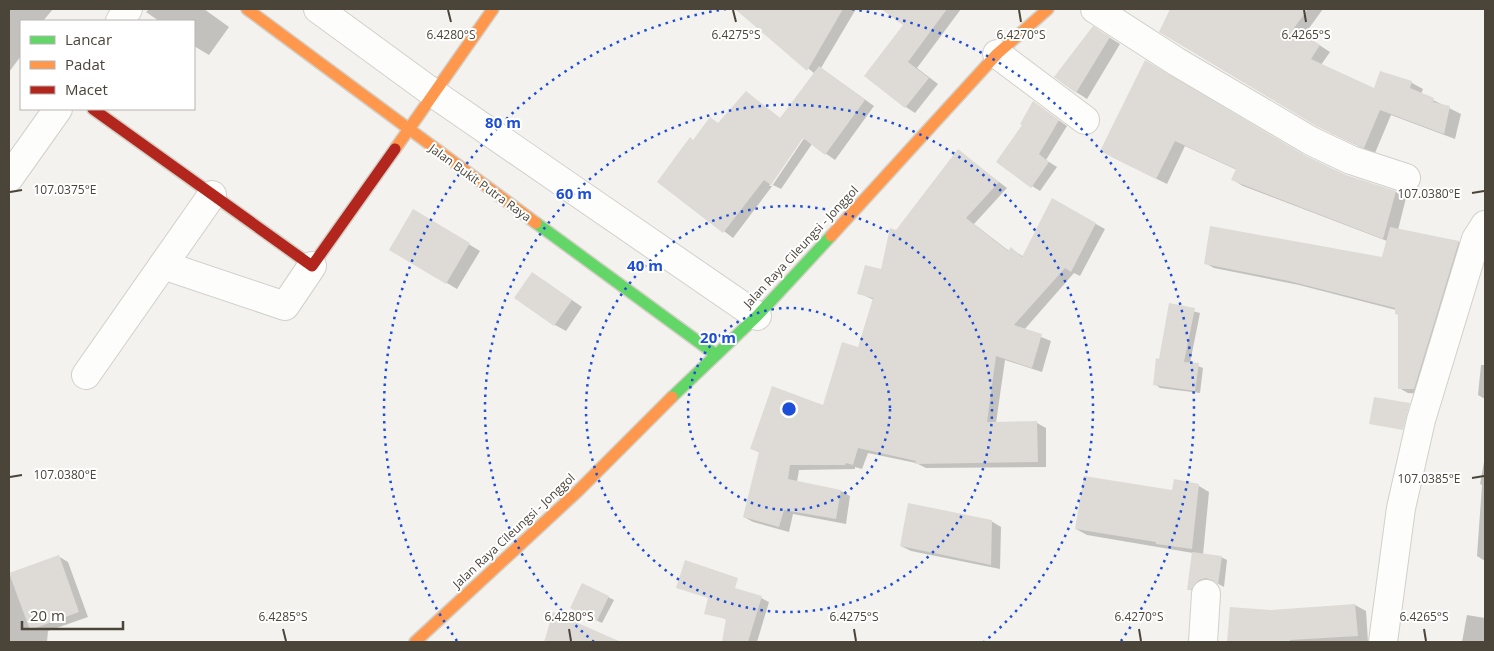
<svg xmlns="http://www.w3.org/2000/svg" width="1494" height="651" viewBox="0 0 1494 651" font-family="'Open Sans',sans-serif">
<rect width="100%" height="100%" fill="#f4f2ee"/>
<g fill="#0003" fill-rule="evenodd">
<path d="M9,9h44l-10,12h-22v35l-12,16z"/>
<path d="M149,9h55l25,18 -20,28 -15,-9v-25h-35l-13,-9z"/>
<path d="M737,9h119l-35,59 53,38 -39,54 -23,-16 -31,45 -8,-4 -40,53 -75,-57 36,-40 25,-17 27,-32 35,27 34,-45zM805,132l2,2 -35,52h-3z"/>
<path d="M883,9h78l-44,59 21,16 -23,29 -9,-6 -1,-82z"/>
<path d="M1179,9h144l-19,26 26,17 -9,13 54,25 6,-18 31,11 11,6 -2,5 40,20 -6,25 -64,-24 -16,38 -6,-2 -38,-18 -171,-102z"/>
<path d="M1104,34l16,10 -33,55 -11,-7z"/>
<path d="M1145,62l160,95 41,19 50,16 10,6 -8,32 61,12 8,5 -44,147 -15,-1 -9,-5v-73l-3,-1v-4l-97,-25 -85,-17 -9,-5 177,-5 5,-17 -144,-55 -10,-6 4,-10 -52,-24 -18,38 -55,-27z"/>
<path d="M1034,103l33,23 -21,34 11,7 -17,24 -8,-5z"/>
<path d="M958,151l49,37 -33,36 35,27 2,-2 13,8 28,-57 53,29 -25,47 -6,-3 -50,57 27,11 -9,31 -37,-12 -9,63h41l9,5v39l-120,1 -10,-5 -48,-10 -6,16 -7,-2v2l-56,1 -2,12 44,9 9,5 -4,28 -53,-10 -4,18 -36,-10 -9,-5 16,-64 -9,-5 73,-41 35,-58 15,-49 -15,-7 23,-22 15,-40z"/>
<path d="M414,211l66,40 -23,38 -67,-40z"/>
<path d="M543,280l39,27 -16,24 -11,-6z"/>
<path d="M1170,305l30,8 -10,50 13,5 -3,25 -40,-5 -5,-4z"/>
<path d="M1481,365h4v34l-7,-4z"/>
<path d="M1485,456v105l-8,-5 5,-71 -2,-1z"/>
<path d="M1199,486l10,6 -6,63 18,2 6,3 -3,27 -11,-6 -9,2 -10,9 -5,-3 4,-36 -106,-18 -11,-6 97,-37z"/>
<path d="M991,521l10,6 -1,42 -89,-18 -10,-5z"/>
<path d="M58,556l10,6 20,55 -40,14 -1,11h-38v-68z"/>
<path d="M608,597l6,3 -12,23 -25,-12z"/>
<path d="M761,598l8,4 -12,40h-33l3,-22 -5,-3z"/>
<path d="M1355,605l11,6 2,31h-139l2,-34 40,3z"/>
<path d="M1467,615l18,3v24h-23z"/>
</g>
<g fill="#dedbd6">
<path d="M735,9h108l-36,62z"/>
<path d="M881,9h66l-39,53 21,16 -24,30 -41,-32 39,-51z"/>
<path d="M1170,9h138l-14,19 26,17 -9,14 63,29 6,-17 32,10 -2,7 24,10 -1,4 17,4 -6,28 -64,-24 -16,38 -7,-3 -39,-18 -159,-95z"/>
<path d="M1093,26l17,11 -34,56 -22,-16z"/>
<path d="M1145,60l159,95 42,20 50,16 -13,48 -152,-59 5,-11 -61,-28 -19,38 -56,-28z"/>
<path d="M819,66l46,34 -40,55 -22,-17 -32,47 -7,-5 -41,53 -66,-51 33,-45 3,3 17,-23 8,6 28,-32 34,27z"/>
<path d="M1033,101l26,19 -20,34 10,8 -18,26 -35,-26 26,-37 -2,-1z"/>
<path d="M958,149l41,33 -33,36 42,33 3,-4 11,10 30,-59 44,25 -25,49 -6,-4 -51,57 28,9 -10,34 -36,-12 -9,66 50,-1 1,41 -123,2 1,-3 -58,-13 -5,17 -7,-2 -1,2h-55l-2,14 53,11 -5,29 -52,-9 -5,17 -36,-10 16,-65 -9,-3 22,-63 51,19 19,-63 16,5 15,-49 -16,-4 8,-29 16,4 9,-41 6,2z"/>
<path d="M413,209l57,34 -24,41 -57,-34z"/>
<path d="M1210,226l172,31 8,-30 69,14 -45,148h-16v-75h-3v-6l-106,-27 -85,-17z"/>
<path d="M532,272l40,28 -18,26 -40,-28z"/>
<path d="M1169,303l26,5 -11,54 15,1 -4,28 -42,-6 3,-27 3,1z"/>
<path d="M1374,397l36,6 -7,27 -34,-6z"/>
<path d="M1084,476l88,14 2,-11 25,5 -7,65 -36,-5v-2l-81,-13z"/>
<path d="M908,503l84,17 -1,45 -91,-19z"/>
<path d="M1192,552l30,4 -4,29 -4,-4 -8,-3 -7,2 -8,10h-4z"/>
<path d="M59,555l20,57 -49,18 -21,-57z"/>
<path d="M685,560l53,18 -3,10 27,8 -14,46h-26l4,-23 -22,-5 4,-16 -32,-10z"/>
<path d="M582,583l27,13 -12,25 -27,-13z"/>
<path d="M1355,604l3,32 -68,4v2h-63l3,-35 41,3z"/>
<path d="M553,612l68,30h-77z"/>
</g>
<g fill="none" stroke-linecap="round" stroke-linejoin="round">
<g stroke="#d2d0cb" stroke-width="30">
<g id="street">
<path d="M318,9l115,84 324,223"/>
<path d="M1095,9l82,53 134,79 40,19 55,18"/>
<path d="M120,21l8,-12"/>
<path d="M997,54l88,66"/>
<path d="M9,178l49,-69"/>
<path d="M163,265l122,41 27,-40"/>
<path d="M86,375l126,-180"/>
<path d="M1203,642l3,-48"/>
<path d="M1383,642l18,-134 20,-88 55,-181 9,-14"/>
</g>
</g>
<g stroke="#d3cfc5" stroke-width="14">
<g id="fast">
<path d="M536,223l179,131"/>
<path d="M672,397l85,-81 74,-80"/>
</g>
</g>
<g stroke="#d3cfc5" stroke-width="14">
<g id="slow">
<path d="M247,9l289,214"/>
<path d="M395,149l98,-140"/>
<path d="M831,236l166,-182 51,-45"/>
<path d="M415,642l162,-150 95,-95"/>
</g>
</g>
<g stroke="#d3cfc5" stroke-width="14">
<path id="jam" d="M93,109l219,157 83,-117"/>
</g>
<use href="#street" stroke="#fdfdfc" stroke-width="28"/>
<use href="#fast" stroke="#63d668" stroke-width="11"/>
<use href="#slow" stroke="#ff974d" stroke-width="11"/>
<use href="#jam" stroke="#b3261e" stroke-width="11"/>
</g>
<path fill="none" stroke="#4b4439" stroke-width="2" d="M448,10l3,12M733,10l3,12M1019,10l2,12M1304,10l2,12M10,192l12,-2M1472,193l12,-2M10,477l12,-2M1472,478l12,-2M283,629l3,12M569,629l2,12M854,629l2,12M1139,629l2,12M1424,629l2,12"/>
<g fill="none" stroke="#1d4ed8" stroke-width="2.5" stroke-dasharray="2.5 5">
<circle cx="789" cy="409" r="101"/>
<circle cx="789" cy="409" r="203"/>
<path d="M594 642A304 304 0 1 1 984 642"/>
<path d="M457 641A405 405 0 0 1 726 9M852 9A405 405 0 0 1 1121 641"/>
</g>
<g text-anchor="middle" stroke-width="4" stroke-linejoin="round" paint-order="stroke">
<g font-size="12" fill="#4b4439" stroke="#fff">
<text transform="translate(480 183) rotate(36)" y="4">Jalan Bukit Putra Raya</text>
<text transform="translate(801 247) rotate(-47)" y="4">Jalan Raya Cileungsi - Jonggol</text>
<text transform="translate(514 531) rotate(-43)" y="4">Jalan Raya Cileungsi - Jonggol</text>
</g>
</g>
<g font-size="12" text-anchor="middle" fill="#4b4439" stroke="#fff" stroke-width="4" stroke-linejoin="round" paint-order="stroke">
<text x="451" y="39">6.4280°S</text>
<text x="736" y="39">6.4275°S</text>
<text x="1021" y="39">6.4270°S</text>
<text x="1306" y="39">6.4265°S</text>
<text x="65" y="194">107.0375°E</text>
<text x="1429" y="198">107.0380°E</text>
<text x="65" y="479">107.0380°E</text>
<text x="1429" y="483">107.0385°E</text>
<text x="283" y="621">6.4285°S</text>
<text x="569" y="621">6.4280°S</text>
<text x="854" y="621">6.4275°S</text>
<text x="1139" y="621">6.4270°S</text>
<text x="1424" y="621">6.4265°S</text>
</g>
<circle cx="789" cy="409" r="8" fill="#1d4ed8" stroke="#fff" stroke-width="2.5"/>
<g font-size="15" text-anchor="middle" font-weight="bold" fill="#1d4ed8" stroke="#fff" stroke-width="4" stroke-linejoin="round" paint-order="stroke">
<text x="503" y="128">80 m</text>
<text x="574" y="199">60 m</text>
<text x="645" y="271">40 m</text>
<text x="718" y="343">20 m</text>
</g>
<rect width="1494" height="651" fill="none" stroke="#4b4439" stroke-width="20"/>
<rect x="20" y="20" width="175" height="90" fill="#ffffff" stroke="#b7b4b0"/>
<rect x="30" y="36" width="25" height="8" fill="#63d668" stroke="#b7b4b0"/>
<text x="65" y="45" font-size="15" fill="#4b4439">Lancar</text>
<rect x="30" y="61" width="25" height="8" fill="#ff974d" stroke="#b7b4b0"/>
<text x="65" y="70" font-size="15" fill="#4b4439">Padat</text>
<rect x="30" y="86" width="25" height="8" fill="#b3261e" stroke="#b7b4b0"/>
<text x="65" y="95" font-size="15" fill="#4b4439">Macet</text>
<path d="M22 621v8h101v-8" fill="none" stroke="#4b4439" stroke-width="2.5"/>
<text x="30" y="621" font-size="15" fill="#4b4439" stroke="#ffffff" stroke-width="4" paint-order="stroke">20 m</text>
</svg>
